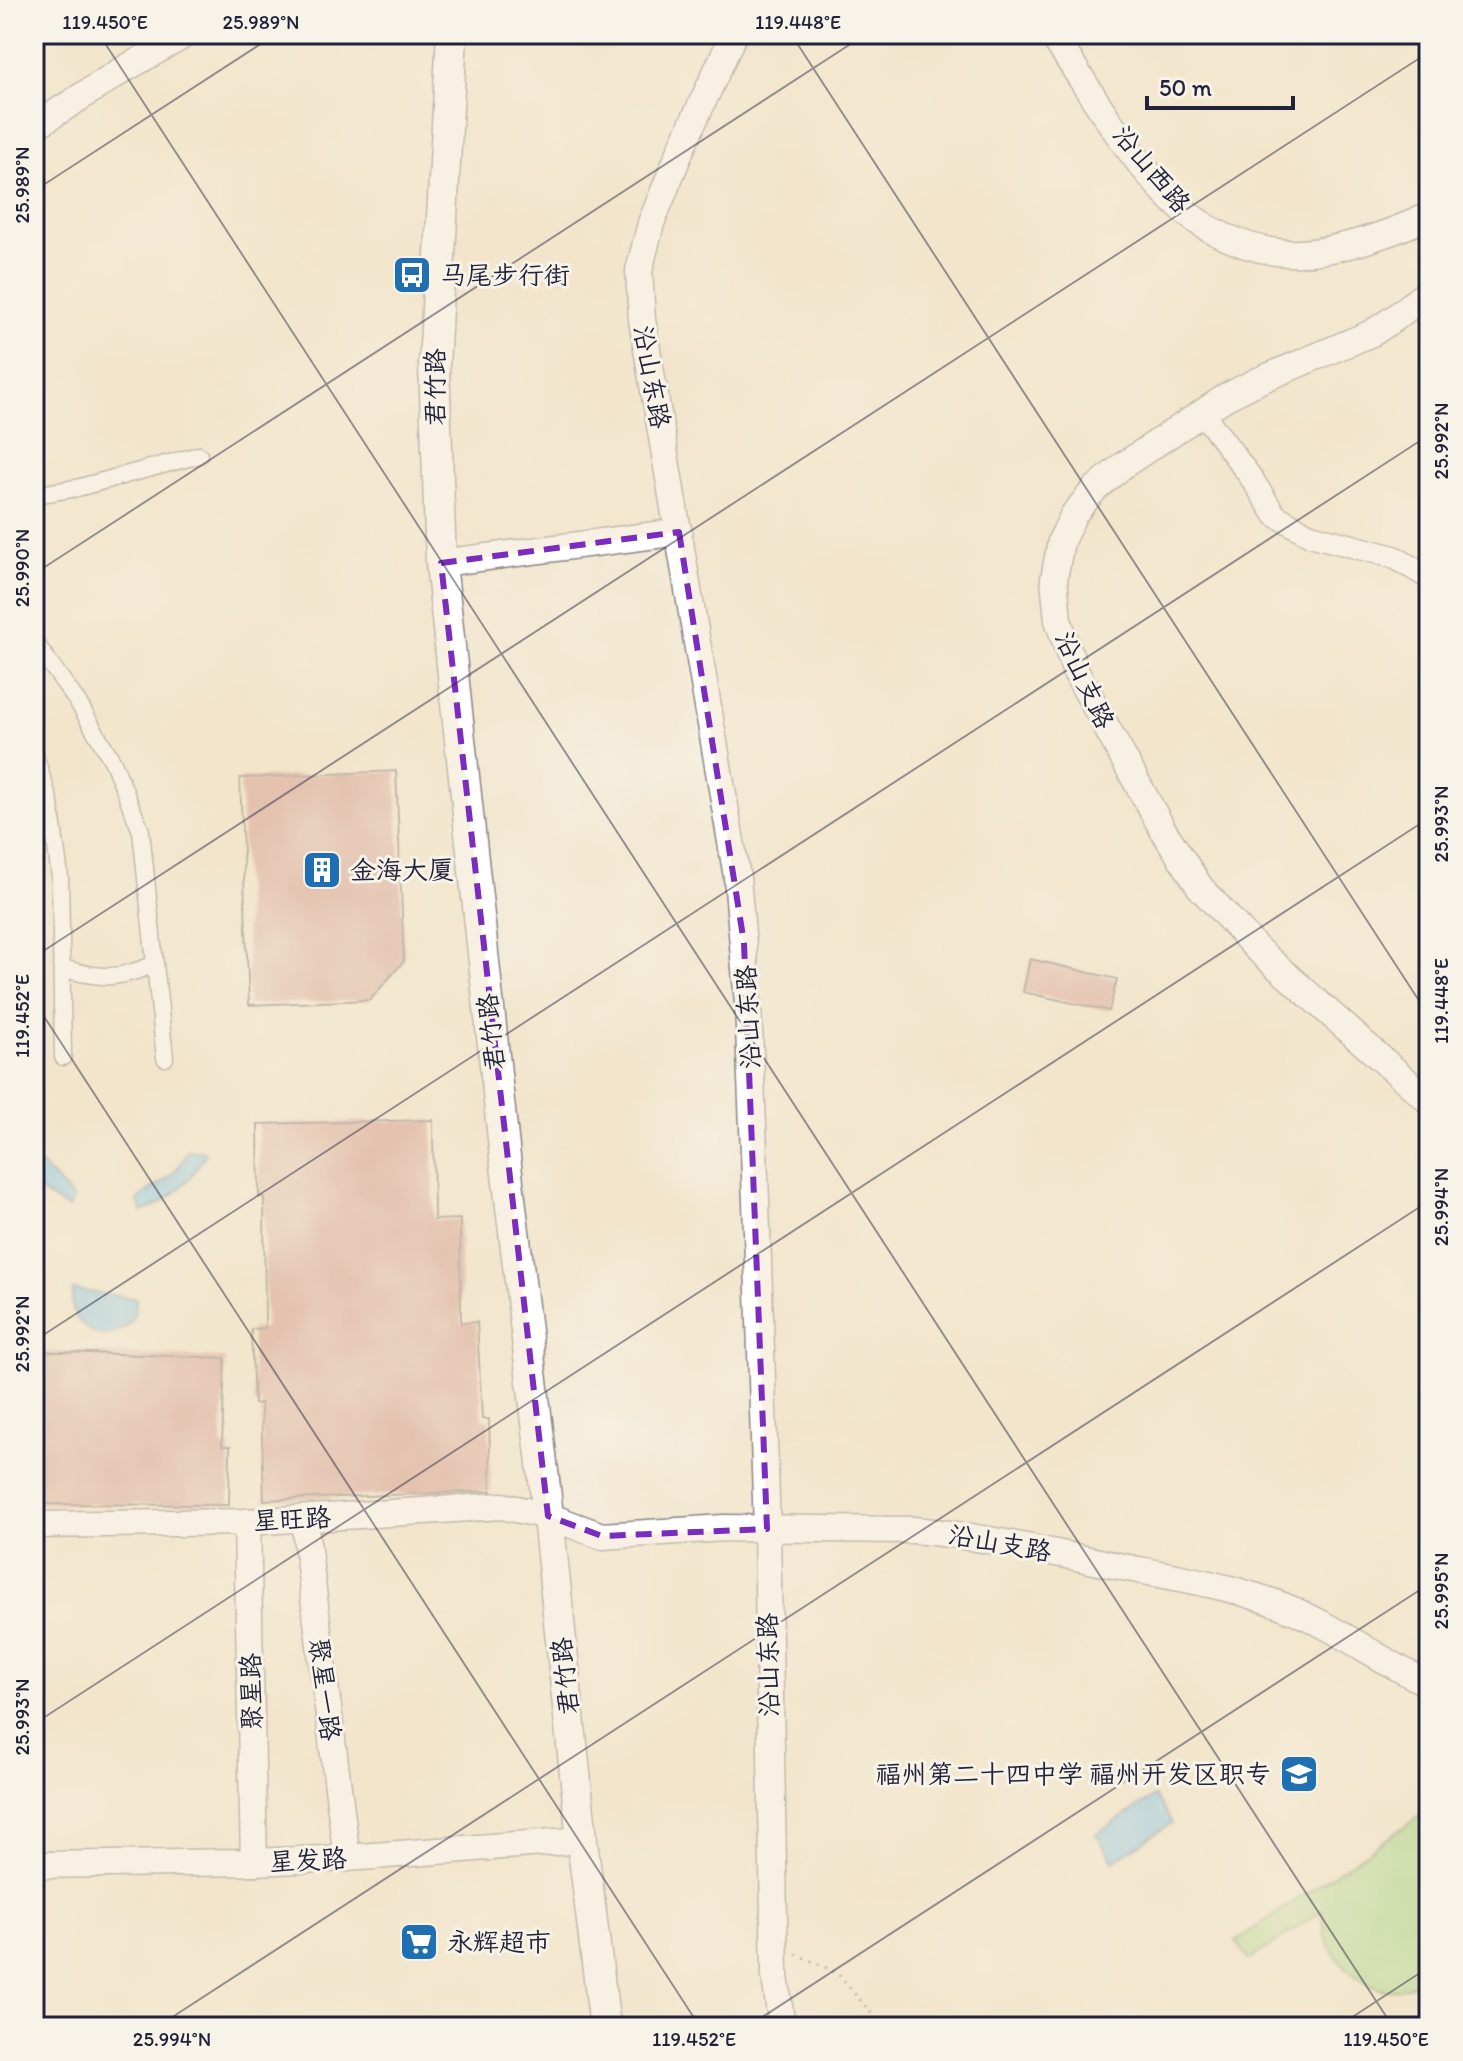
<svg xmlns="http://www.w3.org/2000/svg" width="1463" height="2061" viewBox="0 0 1463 2061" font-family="Itim,'LXGW WenKai TC',sans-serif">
<rect width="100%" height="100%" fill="#f7f3e8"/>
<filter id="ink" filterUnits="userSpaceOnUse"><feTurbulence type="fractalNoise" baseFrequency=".0125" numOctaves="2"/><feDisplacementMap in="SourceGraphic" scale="16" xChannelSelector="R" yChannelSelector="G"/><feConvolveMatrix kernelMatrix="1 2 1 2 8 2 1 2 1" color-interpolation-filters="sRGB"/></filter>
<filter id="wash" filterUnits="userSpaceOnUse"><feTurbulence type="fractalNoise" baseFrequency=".006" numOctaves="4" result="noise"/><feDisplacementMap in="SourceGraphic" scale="32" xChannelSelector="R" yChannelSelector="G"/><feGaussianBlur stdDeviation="1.8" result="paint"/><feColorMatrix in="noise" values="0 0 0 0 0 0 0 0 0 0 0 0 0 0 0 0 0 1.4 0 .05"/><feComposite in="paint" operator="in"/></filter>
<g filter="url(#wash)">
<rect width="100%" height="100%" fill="#f2e5cc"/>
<path fill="#a3d584" stroke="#627c60" stroke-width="2" d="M1429,1810v163c-10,7 -21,16 -33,17 -28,4 -64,-30 -71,-55 -2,-8 -1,-17 -2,-25l-74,50 -13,-19z"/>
<g fill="#71c0ec" stroke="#4a7194" stroke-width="2">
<path d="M188,1150l18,2c-14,28 -35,49 -64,60l-4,-12c10,-12 24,-15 34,-26 8,-7 12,-15 16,-24z"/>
<path d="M34,1157c12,16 29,27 39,43l-4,8c-14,-6 -25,-12 -35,-23z"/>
<path d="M73,1290l63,8c-1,8 0,18 -6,25 -4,4 -11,8 -17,10 -19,7 -39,-10 -41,-30 0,-4 1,-9 1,-13z"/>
<path d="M1155,1796l17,27 -59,38 -17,-27z"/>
</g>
<g id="blocks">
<g fill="#d2978d">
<path d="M396,771l8,190 -34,39 -121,5 -9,-227z"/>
<path d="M1030,959l87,20 -8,32 -86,-19z"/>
<path d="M433,1120l1,100 26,-1 1,104 16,-1 5,97h7l2,72 -227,9 -3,-97 -7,1 -3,-75 14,-1 -1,-131h-5l-1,-73z"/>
<path d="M34,1351l191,7 -3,88h8l-1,59 -195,-1z"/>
</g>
</g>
</g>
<g filter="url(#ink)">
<use href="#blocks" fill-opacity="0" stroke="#8a8484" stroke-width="2"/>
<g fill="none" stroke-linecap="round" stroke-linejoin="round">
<g stroke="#8a8484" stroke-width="19">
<g id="pedestrian">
<path d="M34,495l43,-7 122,-33"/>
<path d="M34,641l45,63 34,58 28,69 24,227"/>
<path d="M34,752l16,51 10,74 3,180"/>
<path d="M62,968c39,11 55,12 93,-4"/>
</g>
</g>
<g stroke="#8a8484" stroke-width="25">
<path id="minor" d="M1202,412l50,67 23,36 35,20 84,22 35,21"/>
</g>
<g stroke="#8a8484" stroke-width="29">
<g id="tertiary">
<path d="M734,34l-50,108 -33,81 -12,48 3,49 95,557 11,126 8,199 11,327 8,447 7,51"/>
<path d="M1052,34c40,59 77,127 131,176 29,26 78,45 118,43 44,-3 88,-19 128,-37"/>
<path d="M34,127l87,-56 65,-37"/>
<path d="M1429,291l-34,27 -23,15 -114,48 -32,16 -104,69 -27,23 -21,25 -13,27 -7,38 4,41 17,50 88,160 37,57 56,61 173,153"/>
<path d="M441,563l238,-31"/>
<path d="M304,1519l43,339"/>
<path d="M247,1522l7,340"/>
<path d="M34,1525l213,-3 255,-16 46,10 54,20 122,-8 189,2c70,6 137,22 205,36 51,10 104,18 154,36 56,19 104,57 157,82"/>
<path d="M34,1865l220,-3 93,-4 235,-18"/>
</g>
</g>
<g stroke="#8a8484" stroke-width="33">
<path id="secondary" d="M452,34l-18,331 7,198 64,594 40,331 37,352 23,187"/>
</g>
<path stroke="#8a8484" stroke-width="3" stroke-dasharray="2 6" stroke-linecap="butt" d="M796,1954l41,19 46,54"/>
<use href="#pedestrian" stroke="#fff" stroke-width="16"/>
<use href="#minor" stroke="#fff" stroke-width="22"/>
<use href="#tertiary" stroke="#fff" stroke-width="26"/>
<use href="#secondary" stroke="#fff" stroke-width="30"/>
</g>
</g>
<path d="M0 0H1463V2061H0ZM679,532l65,411 23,586 -165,7 -54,-20 -107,-953z" fill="#f2e5cc" fill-opacity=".55" fill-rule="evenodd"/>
<path fill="none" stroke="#7b2cbf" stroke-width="6" stroke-dasharray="16 10" stroke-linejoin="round" d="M679,532l65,411 23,586 -165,7 -54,-20 -107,-953z"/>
<path fill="none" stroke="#22223b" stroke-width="2" stroke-opacity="0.45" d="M99,34l1294,1993M791,34l638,982M34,191l242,-157M34,574l832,-540M34,957l1395,-905M34,1001l666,1026M34,1341l1395,-906M34,1724l1395,-906M157,2027l1272,-826M747,2027l682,-443M1337,2027l92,-60"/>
<defs>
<g id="bus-square" transform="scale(2)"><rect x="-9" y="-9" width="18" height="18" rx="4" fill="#1f6fb2" stroke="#f7f3e8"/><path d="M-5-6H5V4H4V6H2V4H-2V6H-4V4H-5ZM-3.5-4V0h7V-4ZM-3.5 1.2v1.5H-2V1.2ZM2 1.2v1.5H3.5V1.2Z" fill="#fff"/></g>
<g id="building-square" transform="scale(2)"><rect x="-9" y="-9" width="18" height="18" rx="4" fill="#1f6fb2" stroke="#f7f3e8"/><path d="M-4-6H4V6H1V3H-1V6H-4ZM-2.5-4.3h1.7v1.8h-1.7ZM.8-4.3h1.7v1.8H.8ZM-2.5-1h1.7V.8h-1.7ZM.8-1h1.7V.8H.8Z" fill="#fff"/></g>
<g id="school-square" transform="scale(2)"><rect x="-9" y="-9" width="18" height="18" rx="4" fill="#1f6fb2" stroke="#f7f3e8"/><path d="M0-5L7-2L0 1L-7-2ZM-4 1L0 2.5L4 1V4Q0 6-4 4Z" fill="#fff"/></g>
<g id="supermarket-square" transform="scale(2)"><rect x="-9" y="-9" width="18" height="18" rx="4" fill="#1f6fb2" stroke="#f7f3e8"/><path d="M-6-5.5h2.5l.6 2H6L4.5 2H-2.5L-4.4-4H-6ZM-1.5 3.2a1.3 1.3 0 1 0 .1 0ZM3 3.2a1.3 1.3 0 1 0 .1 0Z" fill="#fff"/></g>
</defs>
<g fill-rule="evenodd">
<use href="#bus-square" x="412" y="275"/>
<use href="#building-square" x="322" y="870"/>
<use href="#school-square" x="1299" y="1774"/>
<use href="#supermarket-square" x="419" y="1942"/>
</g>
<g text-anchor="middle" stroke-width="6" stroke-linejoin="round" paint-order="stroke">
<g font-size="26" fill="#22223b" stroke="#f7f3e8">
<text transform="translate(1152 169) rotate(50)" y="9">沿山西路</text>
<text transform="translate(652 377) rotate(80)" y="9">沿山东路</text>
<text transform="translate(435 387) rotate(-90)" y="9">君竹路</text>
<text transform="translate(1085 680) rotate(65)" y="9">沿山支路</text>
<text transform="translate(748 1017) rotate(-93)" y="9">沿山东路</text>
<text transform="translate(491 1032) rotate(-96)" y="9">君竹路</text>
<text transform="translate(292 1519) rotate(-3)" y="9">星旺路</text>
<text transform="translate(1000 1543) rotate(10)" y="9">沿山支路</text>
<text transform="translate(768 1665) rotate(-91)" y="9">沿山东路</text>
<text transform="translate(565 1676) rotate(-96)" y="9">君竹路</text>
<text transform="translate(325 1689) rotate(83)" y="9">聚星一路</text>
<text transform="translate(251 1692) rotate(-91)" y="9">聚星路</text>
<text transform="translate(308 1860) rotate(-3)" y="9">星发路</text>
</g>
<g font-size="26" fill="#22223b" stroke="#f7f3e8" text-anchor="start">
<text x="440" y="284">马尾步行街</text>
<text x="350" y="879">金海大厦</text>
<text x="1271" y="1783" text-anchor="end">福州第二十四中学 福州开发区职专</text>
<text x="447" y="1951">永辉超市</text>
</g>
</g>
<rect width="1463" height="2061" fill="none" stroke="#f7f3e8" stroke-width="88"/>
<path d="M1147 96v12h146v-12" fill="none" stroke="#22223b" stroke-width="4"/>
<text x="1159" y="96" font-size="24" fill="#22223b" stroke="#f7f3e8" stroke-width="6" paint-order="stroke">50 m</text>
<rect x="44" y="44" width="1375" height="1973" fill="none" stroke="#22223b" stroke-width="3"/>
<g font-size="20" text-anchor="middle" fill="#22223b">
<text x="105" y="29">119.450°E</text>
<text x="261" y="29">25.989°N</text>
<text x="798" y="29">119.448°E</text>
<text transform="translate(22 185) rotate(-90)" y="7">25.989°N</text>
<text transform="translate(1441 441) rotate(-90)" y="7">25.992°N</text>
<text transform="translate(22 568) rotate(-90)" y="7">25.990°N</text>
<text transform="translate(1441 824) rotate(-90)" y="7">25.993°N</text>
<text transform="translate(1441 1001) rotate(-90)" y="7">119.448°E</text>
<text transform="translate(22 1016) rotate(-90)" y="7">119.452°E</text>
<text transform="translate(1441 1207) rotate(-90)" y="7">25.994°N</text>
<text transform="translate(22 1334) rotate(-90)" y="7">25.992°N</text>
<text transform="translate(1441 1591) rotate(-90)" y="7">25.995°N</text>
<text transform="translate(22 1717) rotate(-90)" y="7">25.993°N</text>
<text x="172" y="2046">25.994°N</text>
<text x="694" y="2046">119.452°E</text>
<text x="1386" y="2046">119.450°E</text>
</g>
</svg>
